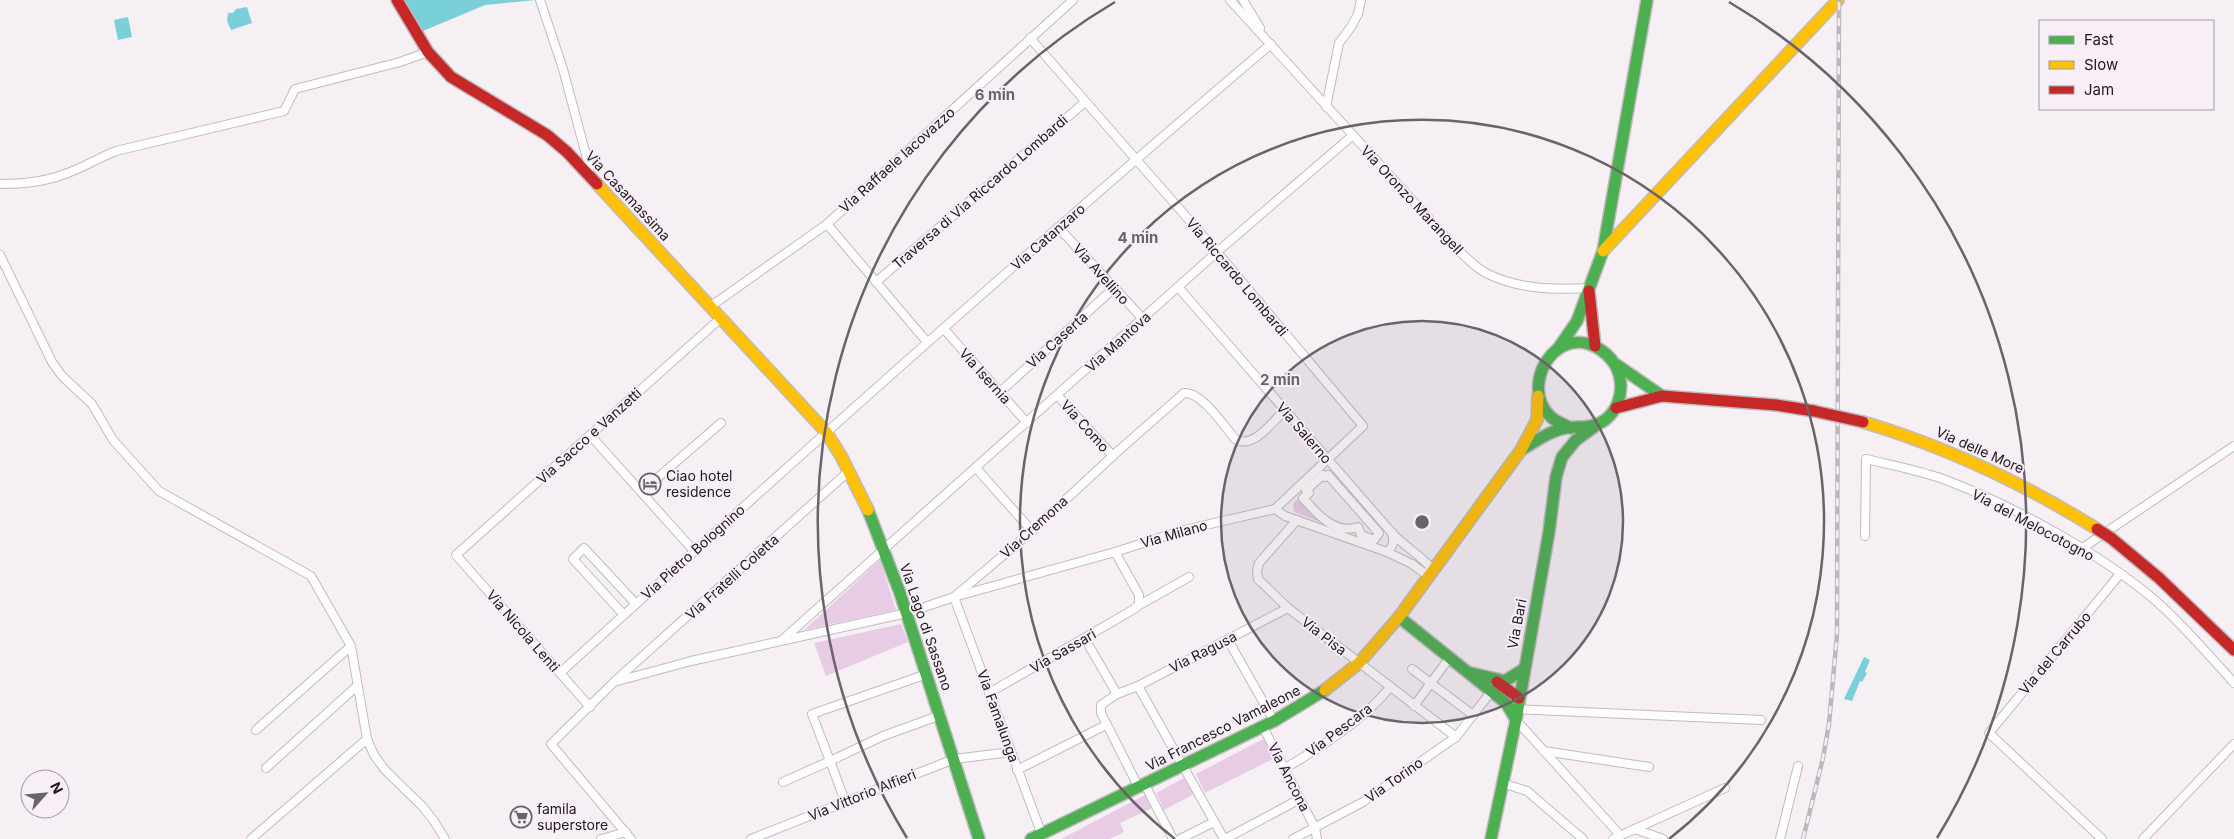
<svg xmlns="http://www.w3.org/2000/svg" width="2234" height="839" viewBox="0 0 2234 839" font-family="Inter,sans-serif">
<rect width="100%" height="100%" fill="#f6f0f5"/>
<g fill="#e8cce5">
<path d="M1306,490l-2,8 32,30 -42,-16 -1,-8z"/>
<path d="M880,560l16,50 -92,20z"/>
<path d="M901,624l7,18 -82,34 -12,-33z"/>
<path d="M1265,738l10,20 -70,35 -9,-19z"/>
<path d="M1186,777l8,17 -30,16 -8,-17z"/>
<path d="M1145,795l7,13 -32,15 4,9 -15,7h-48z"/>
</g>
<g fill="#79d0d8">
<path d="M404,0h132l-51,5 -62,26z"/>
<path d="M247,7l5,16 -21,7 -4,-9 1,-8h5l3,-4z"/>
<path d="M128,17l4,20 -14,3 -4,-20z"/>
<path d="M1864,657l6,3 -5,12 2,1 -5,9 -2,-1 -8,20 -8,-2z"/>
</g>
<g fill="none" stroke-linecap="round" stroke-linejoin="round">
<g stroke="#c0bbbf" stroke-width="10">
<g id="street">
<path d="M540,0l23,69 26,97 -1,10"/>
<path d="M1230,0l223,245c10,9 21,22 33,28 31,16 68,17 103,15"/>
<path d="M1243,0l17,28"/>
<path d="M1030,38l187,214 146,174 -88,83"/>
<path d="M1326,107l13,-64 12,-16 7,-13 3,-14"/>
<path d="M0,184c21,0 43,-2 62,-9 19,-6 36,-17 54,-24l168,-40 11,-22 105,-27 28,-10"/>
<path d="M827,224l100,118"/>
<path d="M1059,228l84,91"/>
<path d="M0,255l52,107 10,14 30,28 21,36 46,51 152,85 40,70 16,93 7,16 11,15 37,36 12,15 11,18"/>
<path d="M876,282l209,-180"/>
<path d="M711,306l116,-82 246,-224"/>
<path d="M944,329l83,94"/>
<path d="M1000,392l114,-104"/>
<path d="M1058,396l55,60"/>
<path d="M590,435l104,116"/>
<path d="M976,468l56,63"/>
<path d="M1323,475l2,2 3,-2 51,58 -5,7 -13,-5 -3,-8c-23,8 -41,-13 -55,-29l6,-5 -3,-3z"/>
<path d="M641,492l80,-69"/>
<path d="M1297,520l-38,43 -2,8 1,8 30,29 168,129"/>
<path d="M1865,536l1,-77c25,6 52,11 77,20 69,26 157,74 213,122 28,25 53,54 78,82"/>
<path d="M2081,549l153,-103"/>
<path d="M1387,552c7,-6 7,-11 5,-19"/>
<path d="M1136,607l53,-30"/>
<path d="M624,615l-51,-56 11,-11 52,56"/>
<path d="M1085,639l32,55"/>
<path d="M1228,640l46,81"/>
<path d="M781,641l436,-389 135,-116"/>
<path d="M1412,669l61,46"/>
<path d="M560,673c234,-213 469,-424 711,-629"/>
<path d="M927,674l-115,40 18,47 53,-25 58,-21"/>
<path d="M615,681l234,-210"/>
<path d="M1138,686l86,153"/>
<path d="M989,693l147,-85 3,-4v-9l-24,-43"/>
<path d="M1414,706l36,-49"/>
<path d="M590,707l-134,-152 266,-238"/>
<path d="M1514,709l247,11"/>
<path d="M1516,720l104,115"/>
<path d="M1263,727l52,101 2,11"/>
<path d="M256,730l95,-84"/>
<path d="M1544,751l105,16"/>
<path d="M266,768l91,-82"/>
<path d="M1285,768c34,-19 81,-50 105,-81"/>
<path d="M1017,770l89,-45"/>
<path d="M783,782l47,-21 15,40"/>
<path d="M1502,783l25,8 56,48"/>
<path d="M1145,785l28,54"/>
<path d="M1139,788l-38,-75v-8l16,-11 21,-8 150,-78"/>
<path d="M1635,829l28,10"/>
<path d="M1042,835l-88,-238 78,-66 85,-79 67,-59c17,-2 41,34 51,46 18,11 37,-17 49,-28"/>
<path d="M251,839l116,-100"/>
<path d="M601,839l25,-7"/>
<path d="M631,839l-80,-95 63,-62 77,-21 216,-48 47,-16 161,-45 69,-22 91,-21 10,7 102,36 25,12 12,9 10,-2c-12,-15 -29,-24 -42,-38l-214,-246"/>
<path d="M751,839l203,-80 57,-7"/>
<path d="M1180,839l34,-17"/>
<path d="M1225,839l75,-40"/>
<path d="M1293,839l70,-37 93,-65 38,-49"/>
<path d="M1613,839l112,-51"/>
<path d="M1780,839l18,-73"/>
<path d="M2102,839l-113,-106 131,-159"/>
<path d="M2143,839l91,-95"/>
</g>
</g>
<g stroke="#c0bbbf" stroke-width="14">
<g id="fast">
<path d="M1557,350l20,-29 26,-70 44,-251"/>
<path d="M1617,365l45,31"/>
<path d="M1521,450c12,-7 24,-16 37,-20 16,-6 32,1 47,-10 12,-9 18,-26 15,-41 -3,-24 -33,-45 -57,-33 -25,13 -34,51 -12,71 5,5 14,8 20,11"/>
<path d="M868,510l32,83 79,246"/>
<path d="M1399,617l107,86 10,17"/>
<path d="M1471,673l34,8 19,-12"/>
<path d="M1031,839l243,-118 51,-31"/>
<path d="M1491,839l25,-119 33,-188 7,-55 6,-20 14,-17 18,-13"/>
</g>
</g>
<g stroke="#c0bbbf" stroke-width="14">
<g id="slow">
<path d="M597,184l229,248 15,24 27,54"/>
<path d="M1603,251l235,-251"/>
<path d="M1863,422c84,25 160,61 234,107"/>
<path d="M1325,690l34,-27 40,-46 122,-167 16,-30 1,-24"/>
</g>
</g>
<g stroke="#c0bbbf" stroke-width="14">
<g id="jam">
<path d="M397,0l31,52 23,25 96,58 20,17 30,32"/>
<path d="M1589,291l6,55"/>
<path d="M1616,408l46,-12 114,9 38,6"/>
<path d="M2111,538l48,40 75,72"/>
<path d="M1497,682l22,16"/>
</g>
</g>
<use href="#street" stroke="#fefdfe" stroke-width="8"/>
<use href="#fast" stroke="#4caf50" stroke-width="11"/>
<use href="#slow" stroke="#ffc107" stroke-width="11"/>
<use href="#jam" stroke="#c62828" stroke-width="11"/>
<g stroke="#bab8ba" stroke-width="4.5">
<path id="rail" d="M1803,839l20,-81 6,-34 8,-90 2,-634"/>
</g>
<use href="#rail" stroke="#f8eef7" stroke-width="2.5" stroke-dasharray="8" stroke-linecap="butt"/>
<g stroke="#c0bbbf" stroke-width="14" stroke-linecap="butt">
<g id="jam-bridge">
<path d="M1814,411l49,11"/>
<path d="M2097,529l14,9"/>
</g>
</g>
<use href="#jam-bridge" stroke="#c62828" stroke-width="11"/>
</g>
<circle cx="1422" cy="522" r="201" fill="#696468" fill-opacity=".12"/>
<g fill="none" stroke="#696468" stroke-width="2.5">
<circle cx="1422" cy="522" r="201"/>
<path d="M1175 839A402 402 0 1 1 1669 839"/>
<path d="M907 838A604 604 0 0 1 1115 2M1729 2A604 604 0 0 1 1937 838"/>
</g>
<defs>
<g id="hotel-ring" transform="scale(1.125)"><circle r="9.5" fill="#f8eef7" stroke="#696468" stroke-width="1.5"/><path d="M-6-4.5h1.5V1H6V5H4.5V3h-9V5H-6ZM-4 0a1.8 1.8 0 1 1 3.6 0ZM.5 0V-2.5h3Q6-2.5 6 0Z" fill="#696468"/></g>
<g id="supermarket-ring" transform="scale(1.125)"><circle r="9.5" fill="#f8eef7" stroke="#696468" stroke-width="1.5"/><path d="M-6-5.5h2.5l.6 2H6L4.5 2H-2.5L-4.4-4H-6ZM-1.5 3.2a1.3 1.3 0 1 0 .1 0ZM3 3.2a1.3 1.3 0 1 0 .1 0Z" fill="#696468"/></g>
</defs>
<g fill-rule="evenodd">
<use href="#hotel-ring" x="650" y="484"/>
<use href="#supermarket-ring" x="521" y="817"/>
</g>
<g text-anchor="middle" stroke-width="4" stroke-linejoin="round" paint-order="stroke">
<g font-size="14" fill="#1d191c" stroke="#f8eef7">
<text transform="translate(897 160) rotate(-42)" y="5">Via Raffaele Iacovazzo</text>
<text transform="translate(980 192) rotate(-41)" y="5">Traversa di Via Riccardo Lombardi</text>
<text transform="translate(628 196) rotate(47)" y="5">Via Casamassima</text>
<text transform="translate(1412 200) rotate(47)" y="5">Via Oronzo Marangell</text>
<text transform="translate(1048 237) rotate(-41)" y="5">Via Catanzaro</text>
<text transform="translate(1101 274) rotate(48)" y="5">Via Avellino</text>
<text transform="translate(1237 277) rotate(50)" y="5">Via Riccardo Lombardi</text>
<text transform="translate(1057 340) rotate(-42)" y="5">Via Caserta</text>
<text transform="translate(1118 342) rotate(-42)" y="5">Via Mantova</text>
<text transform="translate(985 376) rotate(48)" y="5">Via Isernia</text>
<text transform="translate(1085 426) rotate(48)" y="5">Via Como</text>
<text transform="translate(1304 433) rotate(49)" y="5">Via Salerno</text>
<text transform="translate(589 436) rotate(-42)" y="5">Via Sacco e Vanzetti</text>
<text transform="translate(1980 450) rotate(24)" y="5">Via delle More</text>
<text transform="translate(2033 525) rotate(28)" y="5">Via del Melocotogno</text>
<text transform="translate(1034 527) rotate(-42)" y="5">Via Cremona</text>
<text transform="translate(1174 534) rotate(-16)" y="5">Via Milano</text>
<text transform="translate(693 552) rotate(-42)" y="5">Via Pietro Bolognino</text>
<text transform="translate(732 577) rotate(-42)" y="5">Via Fratelli Coletta</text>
<text transform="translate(1517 624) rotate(-79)" y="5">Via Bari</text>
<text transform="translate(926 627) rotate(71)" y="5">Via Lago di Sassano</text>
<text transform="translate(523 631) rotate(49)" y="5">Via Nicola Lenti</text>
<text transform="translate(1324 636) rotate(38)" y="5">Via Pisa</text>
<text transform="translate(1063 651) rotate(-30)" y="5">Via Sassari</text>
<text transform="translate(1203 652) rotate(-27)" y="5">Via Ragusa</text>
<text transform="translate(2055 653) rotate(-50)" y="5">Via del Carrubo</text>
<text transform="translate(998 716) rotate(70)" y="5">Via Famalunga</text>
<text transform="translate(1223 728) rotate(-27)" y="5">Via Francesco Vamaleone</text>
<text transform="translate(1339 730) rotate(-37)" y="5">Via Pescara</text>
<text transform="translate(1289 777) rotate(63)" y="5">Via Ancona</text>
<text transform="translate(1394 780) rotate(-35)" y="5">Via Torino</text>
<text transform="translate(862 795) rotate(-22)" y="5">Via Vittorio Alfieri</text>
</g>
<g font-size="14" fill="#1d191c" stroke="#f8eef7" text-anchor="start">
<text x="666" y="481">Ciao hotel<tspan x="666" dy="16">residence</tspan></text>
<text x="537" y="814">famila<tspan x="537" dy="16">superstore</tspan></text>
</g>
</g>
<circle cx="1422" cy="522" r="8" fill="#696468" stroke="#f8eef7" stroke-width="2.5"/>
<g font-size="15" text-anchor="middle" font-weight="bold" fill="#696468" stroke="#f8eef7" stroke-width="4" stroke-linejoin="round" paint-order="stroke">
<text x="995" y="100">6 min</text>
<text x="1138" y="243">4 min</text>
<text x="1280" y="385">2 min</text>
</g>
<rect x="2039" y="20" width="175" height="90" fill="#f8eef7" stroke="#a0999f"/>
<rect x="2049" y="36" width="25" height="8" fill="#4caf50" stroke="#a0999f"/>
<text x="2084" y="45" font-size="15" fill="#1d191c">Fast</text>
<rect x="2049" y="61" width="25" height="8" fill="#ffc107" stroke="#a0999f"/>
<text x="2084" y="70" font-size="15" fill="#1d191c">Slow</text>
<rect x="2049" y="86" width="25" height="8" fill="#c62828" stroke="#a0999f"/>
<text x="2084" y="95" font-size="15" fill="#1d191c">Jam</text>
<g transform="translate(45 794) rotate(63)"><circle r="24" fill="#f8eef7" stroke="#a0999f"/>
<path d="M0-4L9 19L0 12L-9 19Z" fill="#696468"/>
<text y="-8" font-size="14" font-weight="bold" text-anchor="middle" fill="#1d191c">N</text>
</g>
</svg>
